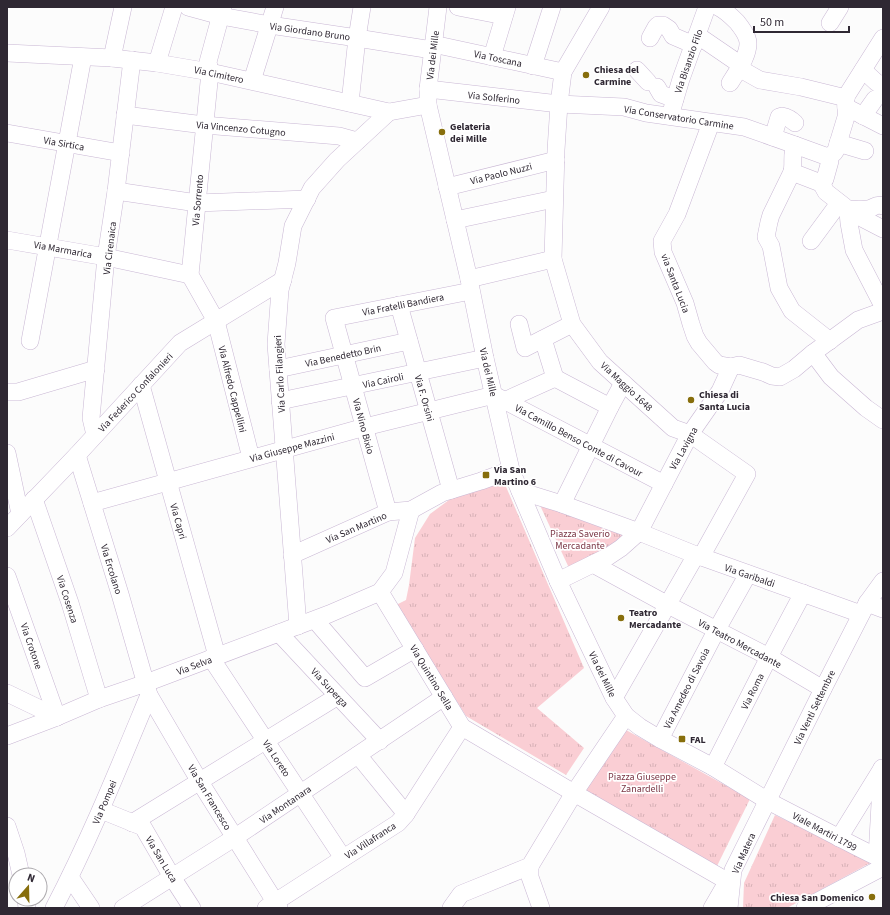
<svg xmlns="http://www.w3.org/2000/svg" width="890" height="915" viewBox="0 0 890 915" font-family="'Source Sans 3',sans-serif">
<defs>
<pattern id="park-tufts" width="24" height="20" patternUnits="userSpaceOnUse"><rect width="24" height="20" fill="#faced4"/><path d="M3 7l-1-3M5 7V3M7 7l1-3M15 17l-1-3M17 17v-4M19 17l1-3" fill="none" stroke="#d7b1b6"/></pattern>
</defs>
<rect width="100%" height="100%" fill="#fcfcfc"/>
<g fill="url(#park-tufts)">
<path d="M504,482l80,186 -47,40 47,40 -18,27 -100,-59 -70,-111 10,-5 3,-15 6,-47 15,-24 23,-17z"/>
<path d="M538,501l88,32 -22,21 -35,14z"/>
<path d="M626,730l124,69 -33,67 -133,-73z"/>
<path d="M775,815l97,47 -85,46h-44l1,-25z"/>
</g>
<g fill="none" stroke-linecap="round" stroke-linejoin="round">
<g stroke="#c9b7d4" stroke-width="18">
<g id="minor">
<path d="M188,7l33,9 49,9 87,13 75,12"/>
<path d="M223,7l-15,55 2,10 -20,203 26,46 35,137"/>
<path d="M438,7l-10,82v16l41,174 16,79 26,112 47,111 56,117 12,18 14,11 20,12 53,28 55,34 87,45 28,14"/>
<path d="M458,7l46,9"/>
<path d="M601,7l-38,65 -4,32 -3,46 -3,109 19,65 28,38 73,66 17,6 57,40 -46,83"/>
<path d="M718,7c7,3 13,9 19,15 4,5 8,10 10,16 5,13 -10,34 -17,45"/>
<path d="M830,23l10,-16"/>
<path d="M697,35l41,28 6,8 16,9 41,7 45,11"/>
<path d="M650,38l6,-11 2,-2h5l6,4 4,7 21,9"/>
<path d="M433,44l130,28"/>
<path d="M7,53l105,5 45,5 53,9 179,40 39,-7"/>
<path d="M492,57l15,-50"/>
<path d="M112,58l11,-51"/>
<path d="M157,63l17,-56"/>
<path d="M533,66l19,-59"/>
<path d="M637,70l11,12"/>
<path d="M863,70l13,12 7,4"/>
<path d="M252,81l23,-74"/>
<path d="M657,87l4,7 14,5"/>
<path d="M428,89l131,15 65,3 22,6 98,14 51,18"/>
<path d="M350,103l7,-65 5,-31"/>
<path d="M846,107l37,19"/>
<path d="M125,115l79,10 135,11 18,5"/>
<path d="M670,116l11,-37 26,-72"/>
<path d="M863,116l12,-17"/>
<path d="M711,123l-34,91 -15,27 1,11 22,51 6,21 4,12 4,7 16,19 4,3 12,2 8,-2 24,7 9,4 8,1 14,-8 19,-16 45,-33 25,-9"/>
<path d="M7,133l114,20"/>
<path d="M773,137l6,-20 3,-1c5,1 9,3 13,7"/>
<path d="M838,143l27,8"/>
<path d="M795,145l33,12 2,4 -5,18 -4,4 -3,-1 -26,-10c2,-9 -1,-19 3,-27z"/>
<path d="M828,157l6,-4 2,-3 10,-33c1,-8 -2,-15 1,-22l36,-57"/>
<path d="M792,172l-21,43 -2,7 -3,15 5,9 8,42 13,23 38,30"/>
<path d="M821,183l5,9 18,14 4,6 1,11 5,27 29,56"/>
<path d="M447,187l109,-27"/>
<path d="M116,191l81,12 110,-4"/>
<path d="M848,209c6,0 14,1 20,0 7,-1 7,-6 15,-3"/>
<path d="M848,212l8,3 27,14"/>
<path d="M455,220l99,-21"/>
<path d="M7,240l99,17 84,18"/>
<path d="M811,241l28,-38"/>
<path d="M469,279l84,-20"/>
<path d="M399,305l52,185"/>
<path d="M519,324l6,24 47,-24"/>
<path d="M30,341l53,-284"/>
<path d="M813,353l18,24 35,31 17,12"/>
<path d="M278,369l131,-28"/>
<path d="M555,378l55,29"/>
<path d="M141,385l76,271"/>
<path d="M7,392h11l78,-23"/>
<path d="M280,401l205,-43"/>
<path d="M504,401l51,-23 -12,-39"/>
<path d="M95,435l-4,-17 15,-161 10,-66 16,-131"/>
<path d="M7,453l13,61"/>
<path d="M77,455l43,139 29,101 51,87 79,126"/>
<path d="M520,491l42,13 77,28 57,23 165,59"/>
<path d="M34,499l36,104 29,96"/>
<path d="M92,503l273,-76 129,-32 170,89"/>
<path d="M562,504l48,-97 13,-24"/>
<path d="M388,512l-54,-194 137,-27"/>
<path d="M7,528l70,-73 103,-112 103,-63"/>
<path d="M292,555l96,-43 23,-2 31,-17 39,-12 30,-11"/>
<path d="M593,564l75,41 101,52 54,32"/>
<path d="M7,576l50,141"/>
<path d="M558,581l51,-25 12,-8 18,-16 51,-98 30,-43 11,-24"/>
<path d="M380,592l82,135 112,66 153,88"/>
<path d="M867,603l16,6"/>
<path d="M315,620l50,58 50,-29"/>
<path d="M298,626l-22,-282 4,-54 7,-27 6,-37 19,-38 25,-28 52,-48"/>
<path d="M279,633l101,108"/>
<path d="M211,658l132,200"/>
<path d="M7,693l50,24"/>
<path d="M614,698l82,-143"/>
<path d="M7,736l50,-19 42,-18 47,-16 183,-69 51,-22 14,-19 17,-63"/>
<path d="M660,739l56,-108 32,-57"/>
<path d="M358,755l48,59"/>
<path d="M713,767l56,-110 34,-64"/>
<path d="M101,810l42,17 29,50 20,31"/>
<path d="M132,823l206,-127"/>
<path d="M7,826l9,27 5,22"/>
<path d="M839,838l42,-68"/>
<path d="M877,857l5,-89h1"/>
<path d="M530,866v11l11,31"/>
<path d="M70,877l21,31"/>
<path d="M26,899l1,9"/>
<path d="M54,908c36,-69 65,-141 95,-213"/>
<path d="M123,908l111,-70 210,-141"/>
<path d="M266,908l132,-85 8,-9 56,-87"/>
<path d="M451,908l10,-14 69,-28 44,-73 52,-77"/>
<path d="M712,908l18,-31"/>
<path d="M729,908l4,-38 90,-181 44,-86 16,-22"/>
<path d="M805,908l78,-41"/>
</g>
</g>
<use href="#minor" stroke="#fff" stroke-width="17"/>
</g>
<g fill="#876e0c" stroke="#fff" stroke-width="1.5">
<circle cx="586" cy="75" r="4"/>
<circle cx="442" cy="132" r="4"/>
<circle cx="691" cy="400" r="4"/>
<rect x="482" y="471" width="8" height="8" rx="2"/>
<circle cx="621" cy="618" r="4"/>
<rect x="678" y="735" width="8" height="8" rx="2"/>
<circle cx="872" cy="897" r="4"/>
</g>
<g text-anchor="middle" stroke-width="3.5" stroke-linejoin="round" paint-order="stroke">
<g font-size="10" fill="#2f2833" stroke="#fff">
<text transform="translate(310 31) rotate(8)" y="4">Via Giordano Bruno</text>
<text transform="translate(432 55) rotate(-83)" y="4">Via dei Mille</text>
<text transform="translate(498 58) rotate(12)" y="4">Via Toscana</text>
<text transform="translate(688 61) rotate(-71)" y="4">Via Bisanzio Filo</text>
<text transform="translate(219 74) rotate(12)" y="4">Via Cimitero</text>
<text transform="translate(494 97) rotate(6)" y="4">Via Solferino</text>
<text transform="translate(679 117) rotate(9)" y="4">Via Conservatorio Carmine</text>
<text transform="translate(241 128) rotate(5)" y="4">Via Vincenzo Cotugno</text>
<text transform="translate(64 143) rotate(10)" y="4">Via Sirtica</text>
<text transform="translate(501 173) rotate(-14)" y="4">Via Paolo Nuzzi</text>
<text transform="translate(197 200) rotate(-85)" y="4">Via Sorrento</text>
<text transform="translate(109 248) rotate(-83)" y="4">Via Cirenaica</text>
<text transform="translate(63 249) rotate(10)" y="4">Via Marmarica</text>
<text transform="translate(676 283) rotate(69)" y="4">via Santa Lucia</text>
<text transform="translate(403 304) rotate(-11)" y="4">Via Fratelli Bandiera</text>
<text transform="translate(343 355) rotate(-12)" y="4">Via Benedetto Brin</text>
<text transform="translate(489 372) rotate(77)" y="4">Via dei Mille</text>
<text transform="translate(279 374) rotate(-93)" y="4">Via Carlo Filangieri</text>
<text transform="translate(383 380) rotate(-12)" y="4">Via Cairoli</text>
<text transform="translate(627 386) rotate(43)" y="4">Via Maggio 1648</text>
<text transform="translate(233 389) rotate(76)" y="4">Via Alfredo Cappellini</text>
<text transform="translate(135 392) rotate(-47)" y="4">Via Federico Confalonieri</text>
<text transform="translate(425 398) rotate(74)" y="4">Via F. Orsini</text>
<text transform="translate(364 426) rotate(75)" y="4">Via Nino Bixio</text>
<text transform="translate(579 440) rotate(28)" y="4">Via Camillo Benso Conte di Cavour</text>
<text transform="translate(292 447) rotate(-15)" y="4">Via Giuseppe Mazzini</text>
<text transform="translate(683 448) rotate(-61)" y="4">Via Lavigna</text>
<text transform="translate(179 521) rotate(74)" y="4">Via Capri</text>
<text transform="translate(356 527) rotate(-23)" y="4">Via San Martino</text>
<text transform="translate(112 569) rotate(73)" y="4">Via Ercolano</text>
<text transform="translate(750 575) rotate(19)" y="4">Via Garibaldi</text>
<text transform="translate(68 599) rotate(72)" y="4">Via Cosenza</text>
<text transform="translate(740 643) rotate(28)" y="4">Via Teatro Mercadante</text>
<text transform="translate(32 646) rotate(71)" y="4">Via Crotone</text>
<text transform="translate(194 665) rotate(-21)" y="4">Via Selva</text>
<text transform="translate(603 674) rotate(64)" y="4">Via dei Mille</text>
<text transform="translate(432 677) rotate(59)" y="4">Via Quintino Sella</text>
<text transform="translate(330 687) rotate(47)" y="4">Via Superga</text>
<text transform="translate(686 688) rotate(-63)" y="4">Via Amedeo di Savoia</text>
<text transform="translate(752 691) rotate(-63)" y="4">Via Roma</text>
<text transform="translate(814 707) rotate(-64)" y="4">Via Venti Settembre</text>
<text transform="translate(277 758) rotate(57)" y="4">Via Loreto</text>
<text transform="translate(210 797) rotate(59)" y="4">Via San Francesco</text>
<text transform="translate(104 802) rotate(-67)" y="4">Via Pompei</text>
<text transform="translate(285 804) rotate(-34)" y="4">Via Montanara</text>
<text transform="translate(825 831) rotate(28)" y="4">Viale Martiri 1799</text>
<text transform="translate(370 840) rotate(-33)" y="4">Via Villafranca</text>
<text transform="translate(743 853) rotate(-66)" y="4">Via Matera</text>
<text transform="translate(162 859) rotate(59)" y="4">Via San Luca</text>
</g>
<g font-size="10" font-weight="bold" fill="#2f2833" stroke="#fff" text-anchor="start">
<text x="594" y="73">Chiesa del<tspan x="594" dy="12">Carmine</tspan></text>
<text x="450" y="130">Gelateria<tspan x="450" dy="12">dei Mille</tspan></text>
<text x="699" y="398">Chiesa di<tspan x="699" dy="12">Santa Lucia</tspan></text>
<text x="494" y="473">Via San<tspan x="494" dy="12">Martino 6</tspan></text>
<text x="629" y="616">Teatro<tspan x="629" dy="12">Mercadante</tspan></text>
<text x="690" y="743">FAL</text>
<text x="864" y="901" text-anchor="end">Chiesa San Domenico</text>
</g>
<g font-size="10" fill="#7a3544" stroke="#fff">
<text x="580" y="537">Piazza Saverio<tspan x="580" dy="12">Mercadante</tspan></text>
<text x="642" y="780">Piazza Giuseppe<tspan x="642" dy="12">Zanardelli</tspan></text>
</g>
</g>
<rect width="890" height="915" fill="none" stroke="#2f2833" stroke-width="16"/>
<g transform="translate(28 887) rotate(20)"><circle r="19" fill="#ffffff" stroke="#aca9ad"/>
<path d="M0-3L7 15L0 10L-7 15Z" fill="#876e0c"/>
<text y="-6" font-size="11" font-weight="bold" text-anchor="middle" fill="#2f2833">N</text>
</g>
<path d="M754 26v6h95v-6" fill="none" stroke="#2f2833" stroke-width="2"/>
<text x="760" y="26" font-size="12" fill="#2f2833" stroke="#ffffff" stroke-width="3" paint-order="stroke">50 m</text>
</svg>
